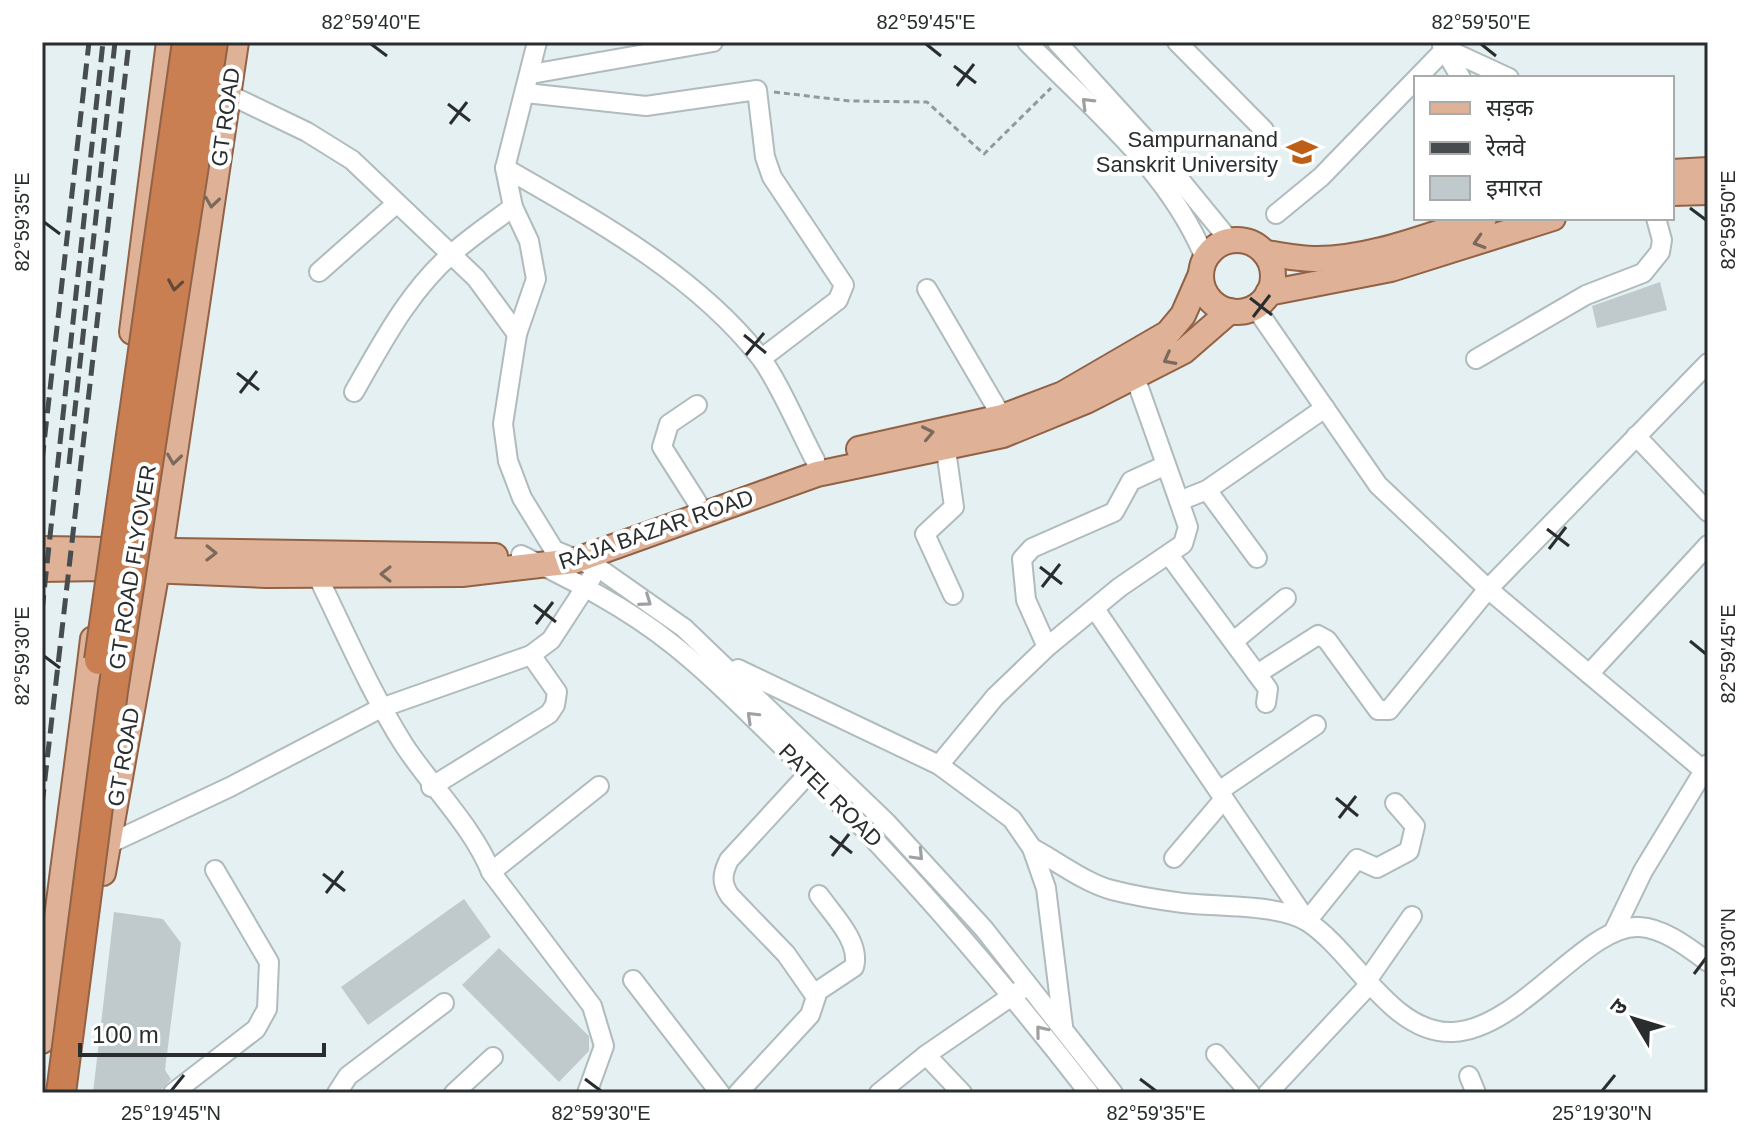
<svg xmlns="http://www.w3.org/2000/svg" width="1750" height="1135" viewBox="0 0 1750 1135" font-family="Helvetica,'Noto Sans Devanagari',sans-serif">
<rect width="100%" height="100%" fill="#e5f0f3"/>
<g fill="#c0cacd">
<path d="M1660,282l7,28 -70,18 -5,-22z"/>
<path d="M464,899l27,38 -123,88 -27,-38z"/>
<path d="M114,912l49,7 18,24 -16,127 6,9 -13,14h-65z"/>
<path d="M499,948l90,88v15l-30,31 -97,-97z"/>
</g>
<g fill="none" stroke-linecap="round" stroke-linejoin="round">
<g stroke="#b0bbbe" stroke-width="22">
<g id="minor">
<path d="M537,42l-32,126 8,39 16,34 7,38 -19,55 -14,90 5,37 14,37 32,52 46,19 84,59 203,195 97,106 129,164"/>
<path d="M1027,42c66,68 141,127 178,216"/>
<path d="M1057,42l101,111 72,88"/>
<path d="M1177,42l87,88"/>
<path d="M1442,46l19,32"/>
<path d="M1444,48l65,30"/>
<path d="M531,74l182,-32"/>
<path d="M526,93l120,13 111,-16 8,67 7,20 72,108 -6,15 -76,58"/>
<path d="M228,94l79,38 45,28 124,118 41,56"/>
<path d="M505,168c89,51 191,107 255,189 18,23 40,75 55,103"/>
<path d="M1276,214l45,-37 131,-135"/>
<path d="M319,272l78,-69"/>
<path d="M927,289l75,128"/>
<path d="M1255,307l123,178 110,104 220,185"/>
<path d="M1476,359l110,-64 57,-22 17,-21 2,-12 -6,-22"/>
<path d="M1135,377l44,124"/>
<path d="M354,392c28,-49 56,-103 100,-140 18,-16 39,-30 59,-45"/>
<path d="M697,405l-28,19 -7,23 35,55"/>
<path d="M1636,436l72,76"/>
<path d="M946,450l8,57 -29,27 28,61"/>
<path d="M1207,490l50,68"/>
<path d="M521,555c53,26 105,52 151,89 38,30 72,65 107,99 114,110 213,225 310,350"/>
<path d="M1169,555l99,134 -2,14"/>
<path d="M317,575c28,57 53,116 87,170 27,41 69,82 87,127l108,-86"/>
<path d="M1095,609l212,312 50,-62 20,9 32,-17 6,-25 -20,-23"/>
<path d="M1234,641l52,-43"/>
<path d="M1047,647l-21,-47 -4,-41 10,-11 82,-36 17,-31 35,-16"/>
<path d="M738,669l201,96 73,54 20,29 14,40 17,138"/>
<path d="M1257,674l61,-39 9,5 51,70h11l99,-121 220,-226"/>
<path d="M1589,674l119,-129"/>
<path d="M939,765l56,-68 52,-50 73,-60 63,-43 5,-17 -9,-26 28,-11 118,-82"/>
<path d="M431,787l118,-73 6,-9 2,-13 -26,-37"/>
<path d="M1219,791l97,-66"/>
<path d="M100,848l130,-61 151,-79 150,-53 20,-15 41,-63"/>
<path d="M1032,848c25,13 53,35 80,42 23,6 48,10 71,13 34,4 98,1 125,19 46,30 84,113 145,110 68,-3 133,-108 186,-105 25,1 50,21 69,35"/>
<path d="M1174,858l50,-59"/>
<path d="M491,872l101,134 12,40 -17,47"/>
<path d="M1614,931l29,-60 65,-107"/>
<path d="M633,980l87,113"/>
<path d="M1366,982l46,-66"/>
<path d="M815,993l39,-26c7,-25 -21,-52 -35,-72"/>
<path d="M1216,1054l34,39"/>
<path d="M926,1055l36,38"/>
<path d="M1469,1076l7,17"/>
<path d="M173,1093l83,-64 11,-20 2,-47 -54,-92"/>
<path d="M337,1093l11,-17 96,-73"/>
<path d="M454,1093l39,-36"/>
<path d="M738,1093l72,-78 6,-18 -30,-43 -56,-58c-9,-13 -8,-22 -1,-36l80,-87"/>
<path d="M879,1093l47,-38 96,-66"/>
<path d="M1268,1093l101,-108"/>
</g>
</g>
<g stroke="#916245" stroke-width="28">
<g id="major">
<path d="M1672,172l36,-2"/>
<path d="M1672,193l36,-1"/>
<circle cx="1237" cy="276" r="36"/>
<path d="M1265,253c16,2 33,6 49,6 57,1 117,-25 170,-41"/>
<path d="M1268,293l123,-24 162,-51"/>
<path d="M132,332l37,-290"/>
<path d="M859,449l143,-32 61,-23 105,-61 15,-18 18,-41"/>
<path d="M42,549l453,7"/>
<path d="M42,569l59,-1 165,7 196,-1 112,-13 243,-87 186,-39 83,-34 98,-50 46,-40"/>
<path d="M103,873l57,-320 76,-511"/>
<path d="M42,1041c15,-135 35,-268 51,-402"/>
</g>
</g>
<path stroke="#91999b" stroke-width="3" stroke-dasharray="6 4" stroke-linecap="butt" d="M774,92l76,9 77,1 57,52 67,-66"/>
<use href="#minor" stroke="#fff" stroke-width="18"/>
<use href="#major" stroke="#dfb297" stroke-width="24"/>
<g stroke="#474d4e" stroke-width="5" stroke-dasharray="16 8" stroke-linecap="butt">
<path d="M42,461l47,-419"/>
<path d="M69,464l46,-422"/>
<path d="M42,611l61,-569"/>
<path d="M42,805l87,-763"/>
</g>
<g stroke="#916245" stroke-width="32" stroke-linecap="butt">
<g id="highway-bridge">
<path d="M99,660l88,-618"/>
<path d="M61,1093l52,-402 100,-649"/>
</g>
</g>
<use href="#highway-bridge" stroke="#c97f51" stroke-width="28"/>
</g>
<defs><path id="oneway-chevron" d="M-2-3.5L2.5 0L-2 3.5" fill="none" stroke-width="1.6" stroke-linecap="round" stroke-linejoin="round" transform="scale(2)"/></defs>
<g stroke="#9fa0a1">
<use href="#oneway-chevron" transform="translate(1087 103) rotate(-135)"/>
<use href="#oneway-chevron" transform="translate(646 601) rotate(35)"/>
<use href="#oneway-chevron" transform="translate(752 717) rotate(-136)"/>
<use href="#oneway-chevron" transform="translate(918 855) rotate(46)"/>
<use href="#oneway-chevron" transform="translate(1041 1031) rotate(-129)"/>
</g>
<g stroke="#7b695d">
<use href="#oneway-chevron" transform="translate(212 202) rotate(98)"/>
<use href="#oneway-chevron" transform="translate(1479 242) rotate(163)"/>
<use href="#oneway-chevron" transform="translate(1169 359) rotate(152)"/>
<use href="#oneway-chevron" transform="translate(928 433) rotate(-12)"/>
<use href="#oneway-chevron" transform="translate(174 459) rotate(98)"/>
<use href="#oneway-chevron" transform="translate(211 553) rotate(1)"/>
<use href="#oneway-chevron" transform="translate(386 574) rotate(180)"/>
</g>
<use stroke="#614a3a" href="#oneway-chevron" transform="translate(175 285) rotate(99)"/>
<path fill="none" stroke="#292d2e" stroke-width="3" d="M371,44l16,12M926,44l15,12M1481,44l15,12M954,66l22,17M957,86l17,-22M448,104l22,17M450,124l17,-22M1690,208l16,12M44,222l16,12M1250,298l22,17M1253,317l17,-22M744,335l22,18M746,355l18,-22M237,373l22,17M240,393l17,-22M1547,529l22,17M1549,549l17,-22M1040,567l22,17M1042,587l18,-23M534,605l22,17M536,624l17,-22M1690,641l16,13M44,656l16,12M1336,798l22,18M1339,818l17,-22M830,836l22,17M832,856l17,-22M323,874l22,17M326,893l17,-22M1694,974l12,-16M585,1079l16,12M1140,1079l16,12M171,1091l13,-16M1602,1091l13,-16"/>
<defs>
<g id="university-bare" transform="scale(2.4)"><path d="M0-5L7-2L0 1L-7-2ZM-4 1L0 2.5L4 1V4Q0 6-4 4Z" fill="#bd5f16" stroke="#fff" stroke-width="2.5" paint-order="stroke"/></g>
</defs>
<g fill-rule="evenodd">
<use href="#university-bare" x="1302" y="152"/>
</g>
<g text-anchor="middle" stroke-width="8" stroke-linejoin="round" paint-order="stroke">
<g font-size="22" fill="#292d2e" stroke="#fff">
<text transform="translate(225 117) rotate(-82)" y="8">GT ROAD</text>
<text transform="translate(656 529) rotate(-19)" y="8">RAJA BAZAR ROAD</text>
<text transform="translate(132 567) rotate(-81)" y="8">GT ROAD FLYOVER</text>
<text transform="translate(123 757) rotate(-80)" y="8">GT ROAD</text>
<text transform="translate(831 795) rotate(45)" y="8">PATEL ROAD</text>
</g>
<g font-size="22" fill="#292d2e" stroke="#fff" text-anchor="end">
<text x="1278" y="147">Sampurnanand<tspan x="1278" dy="25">Sanskrit University</tspan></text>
</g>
</g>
<rect width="1750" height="1135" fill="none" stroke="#ffffff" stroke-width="88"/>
<rect x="1414" y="76" width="260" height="144" fill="#ffffff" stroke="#a9abab" stroke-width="2"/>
<rect x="1430" y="102" width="40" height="12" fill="#dfb297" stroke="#a9abab" stroke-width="2"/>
<text x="1486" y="116" font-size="24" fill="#292d2e">सड़क</text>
<rect x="1430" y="142" width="40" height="12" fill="#474d4e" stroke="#a9abab" stroke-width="2"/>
<text x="1486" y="156" font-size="24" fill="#292d2e">रेलवे</text>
<rect x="1430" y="176" width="40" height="24" fill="#c0cacd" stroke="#a9abab" stroke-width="2"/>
<text x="1486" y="196" font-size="24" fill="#292d2e">इमारत</text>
<g transform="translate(1634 1019) rotate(308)" stroke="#ffffff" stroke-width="6" paint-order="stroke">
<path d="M0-6L14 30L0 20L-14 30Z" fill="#292d2e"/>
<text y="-12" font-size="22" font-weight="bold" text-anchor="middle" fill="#292d2e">उ</text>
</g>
<path d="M80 1043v12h244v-12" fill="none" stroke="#292d2e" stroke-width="4"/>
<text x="92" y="1043" font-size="24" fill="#292d2e" stroke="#ffffff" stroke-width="6" paint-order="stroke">100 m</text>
<rect x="44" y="44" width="1662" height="1047" fill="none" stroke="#292d2e" stroke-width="3"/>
<g font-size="20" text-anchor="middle" fill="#292d2e">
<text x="371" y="29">82°59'40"E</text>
<text x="926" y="29">82°59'45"E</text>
<text x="1481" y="29">82°59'50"E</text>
<text transform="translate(1728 220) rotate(-90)" y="7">82°59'50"E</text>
<text transform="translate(22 222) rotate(-90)" y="7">82°59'35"E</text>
<text transform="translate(1728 654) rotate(-90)" y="7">82°59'45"E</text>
<text transform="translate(22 656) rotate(-90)" y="7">82°59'30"E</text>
<text transform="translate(1728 958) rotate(-90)" y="7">25°19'30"N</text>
<text x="171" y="1120">25°19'45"N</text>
<text x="601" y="1120">82°59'30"E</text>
<text x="1156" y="1120">82°59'35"E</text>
<text x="1602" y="1120">25°19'30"N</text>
</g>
</svg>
